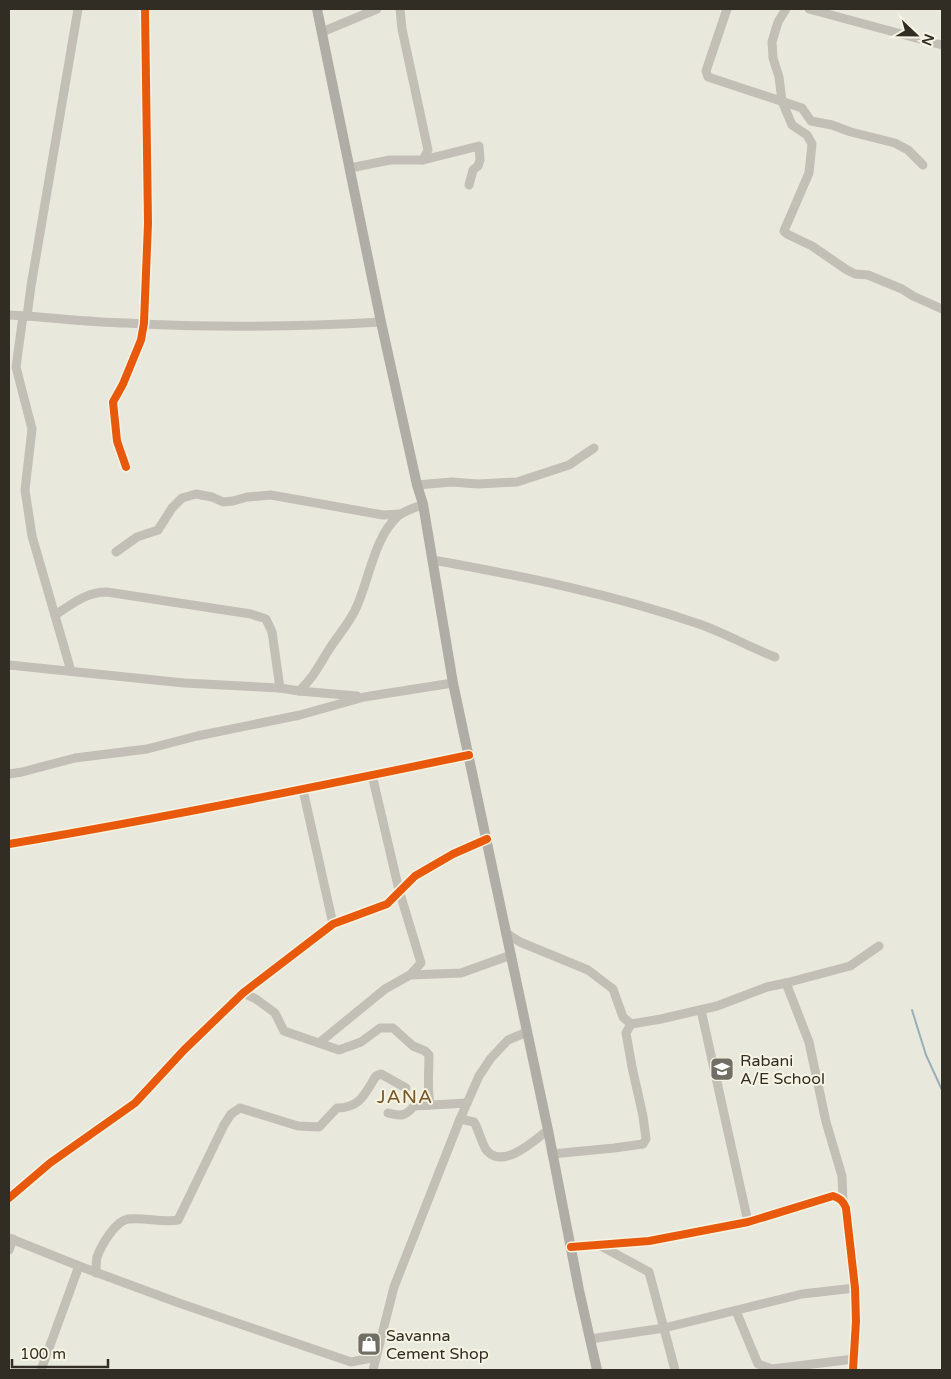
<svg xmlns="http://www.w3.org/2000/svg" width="951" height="1379" viewBox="0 0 951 1379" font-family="'Varela Round',sans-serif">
<rect width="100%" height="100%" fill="#e9e8dd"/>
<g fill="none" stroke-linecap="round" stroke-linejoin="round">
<path stroke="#9bafb9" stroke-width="2" d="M912,1010l14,45 16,35"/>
<g stroke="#c2bfb6" stroke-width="9">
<path d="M727,9l-21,62 2,6 94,31 9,13 21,4 19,7 44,11 13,7 15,15"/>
<path d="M786,9l-8,13 -6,20 1,16 6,19 3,24 10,24 15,10 5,9 -3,29 -25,58 3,3 25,12 35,24 8,4 13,1 34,14 11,7 29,13"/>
<path d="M809,9l133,36"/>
<path d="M322,32l55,-23"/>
<path d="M423,160l56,-14 1,14 -2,6 -5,4 -4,15"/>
<path d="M350,168l40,-8h33l5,-10 -26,-121 -2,-20"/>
<path d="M9,315c39,2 78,7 117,8 85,5 170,4 255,-1"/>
<path d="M23,316l-7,51 16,62 -7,61 7,46 39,135"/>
<path d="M27,316l4,-30 47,-277"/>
<path d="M126,467l-9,-26 -4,-39 10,-18 18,-44 3,-17 4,-100 -3,-214"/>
<path d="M417,485l35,-3 26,2 39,-2 52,-17 25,-17"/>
<path d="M116,552l21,-15 21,-7 14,-22 10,-10 14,-4 16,3 11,5 10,-1 14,-4 24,-2 112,20 17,-1"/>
<path d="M433,560c89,16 179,34 266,64 26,9 50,23 76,33"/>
<path d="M55,615c17,-11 31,-23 52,-23l144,22 15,5 6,13 8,56"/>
<path d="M9,665l175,18 96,5 19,3 58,5"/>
<path d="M299,691c15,-14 20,-26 31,-43 9,-14 21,-27 27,-42 12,-27 18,-70 41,-90 6,-5 17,-8 25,-12"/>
<path d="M9,774l13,-2 53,-14 72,-9 50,-13 103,-21 64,-18 89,-14"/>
<path d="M372,775l27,115 22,73 -11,12"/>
<path d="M303,790l30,134"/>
<path d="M9,844c154,-26 307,-57 460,-89"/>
<path d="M506,933l14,9 68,28 25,19 10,28 8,7 30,-5 56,-13 50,-19 19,-4 64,-17 29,-20"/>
<path d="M786,983l23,59 17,80 16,54 1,26"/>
<path d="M243,993l13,6 19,14 9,18 55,19 22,-8 19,-14h13l20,18 12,5 4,4c0,18 -2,32 1,50"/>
<path d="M701,1010l47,212"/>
<path d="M319,1043l66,-54 25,-14 51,-2 50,-18"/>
<path d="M388,1113c13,3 17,4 26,-7l53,-3"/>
<path d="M460,1119l14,3c5,8 8,23 13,29 17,18 47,-10 61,-21"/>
<path d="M552,1154l62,-6 29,-4 3,-5 -3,-23 -11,-49 -6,-34 5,-9"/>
<path d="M9,1198l41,-35 85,-60 49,-53 59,-57 90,-69 54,-20 28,-28 38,-22 34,-15"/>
<path d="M9,1238l70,28 100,37 172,59 25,-5"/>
<path d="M599,1245l50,27 26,98"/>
<path d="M571,1247l78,-6 99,-19 85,-26c7,2 10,5 13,12l9,80 1,33 -3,49"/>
<path d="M9,1250l4,-11"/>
<path d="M96,1273c0,-5 0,-11 1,-16 4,-11 18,-36 31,-38 17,-2 33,4 50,1l46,-95 7,-11 9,-6 58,18 21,1 18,-19c24,0 28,-15 39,-32l5,-2 25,14"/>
<path d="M736,1311l22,53 14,5 82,-10"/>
<path d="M590,1339l74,-11 138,-34 53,-6"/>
<path d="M41,1370l38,-104"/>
<path d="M373,1370l21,-83 66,-168 19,-43 12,-18 17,-18 19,-8"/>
</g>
<path stroke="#b0ada6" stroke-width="10" d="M317,9l64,313 36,163 6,19 30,179 95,447 31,160 18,80"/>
<g stroke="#f7f4e3" stroke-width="11">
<g id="cycleway">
<path d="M126,467l-9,-26 -4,-39 10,-18 18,-44 3,-17 4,-100 -3,-214"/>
<path d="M9,844c154,-26 307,-57 460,-89"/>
<path d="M9,1198l41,-35 85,-60 49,-53 59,-57 90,-69 54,-20 28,-28 38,-22 34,-15"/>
<path d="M571,1247l78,-6 99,-19 85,-26c7,2 10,5 13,12l9,80 1,33 -3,49"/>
</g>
</g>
<use href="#cycleway" stroke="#e8590c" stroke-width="8"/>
</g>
<defs>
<g id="school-square" transform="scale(1.25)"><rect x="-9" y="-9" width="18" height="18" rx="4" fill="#716e65" stroke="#f7f4e3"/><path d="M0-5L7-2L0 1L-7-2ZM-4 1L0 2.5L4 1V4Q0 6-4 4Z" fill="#fff"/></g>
<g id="shop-square" transform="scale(1.25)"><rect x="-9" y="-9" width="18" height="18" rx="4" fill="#716e65" stroke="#f7f4e3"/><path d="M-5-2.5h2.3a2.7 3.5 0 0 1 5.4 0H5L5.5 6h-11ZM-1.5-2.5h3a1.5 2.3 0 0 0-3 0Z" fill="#fff"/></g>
</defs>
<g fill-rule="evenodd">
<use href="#school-square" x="722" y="1069"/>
<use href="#shop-square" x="369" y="1344"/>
</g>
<g text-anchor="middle" stroke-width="4" stroke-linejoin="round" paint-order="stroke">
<g font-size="16" fill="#312d25" stroke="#f7f4e3" text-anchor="start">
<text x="740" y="1066">Rabani<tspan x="740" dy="18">A/E School</tspan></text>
<text x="386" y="1341">Savanna<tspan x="386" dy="18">Cement Shop</tspan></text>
</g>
<g font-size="19" letter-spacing="1" fill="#795525" stroke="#f7f4e3">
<text x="405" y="1103">JANA</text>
</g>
</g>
<rect width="951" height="1379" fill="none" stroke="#312d25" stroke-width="20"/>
<g transform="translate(916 35) rotate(112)" stroke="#f7f4e3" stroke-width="4" paint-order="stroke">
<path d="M0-4L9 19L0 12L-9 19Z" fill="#312d25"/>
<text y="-8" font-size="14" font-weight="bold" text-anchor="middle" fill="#312d25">N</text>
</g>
<path d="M12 1359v8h96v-8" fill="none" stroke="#312d25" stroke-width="2.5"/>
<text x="20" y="1359" font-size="15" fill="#312d25" stroke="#f7f4e3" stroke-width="4" paint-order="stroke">100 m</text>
</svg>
